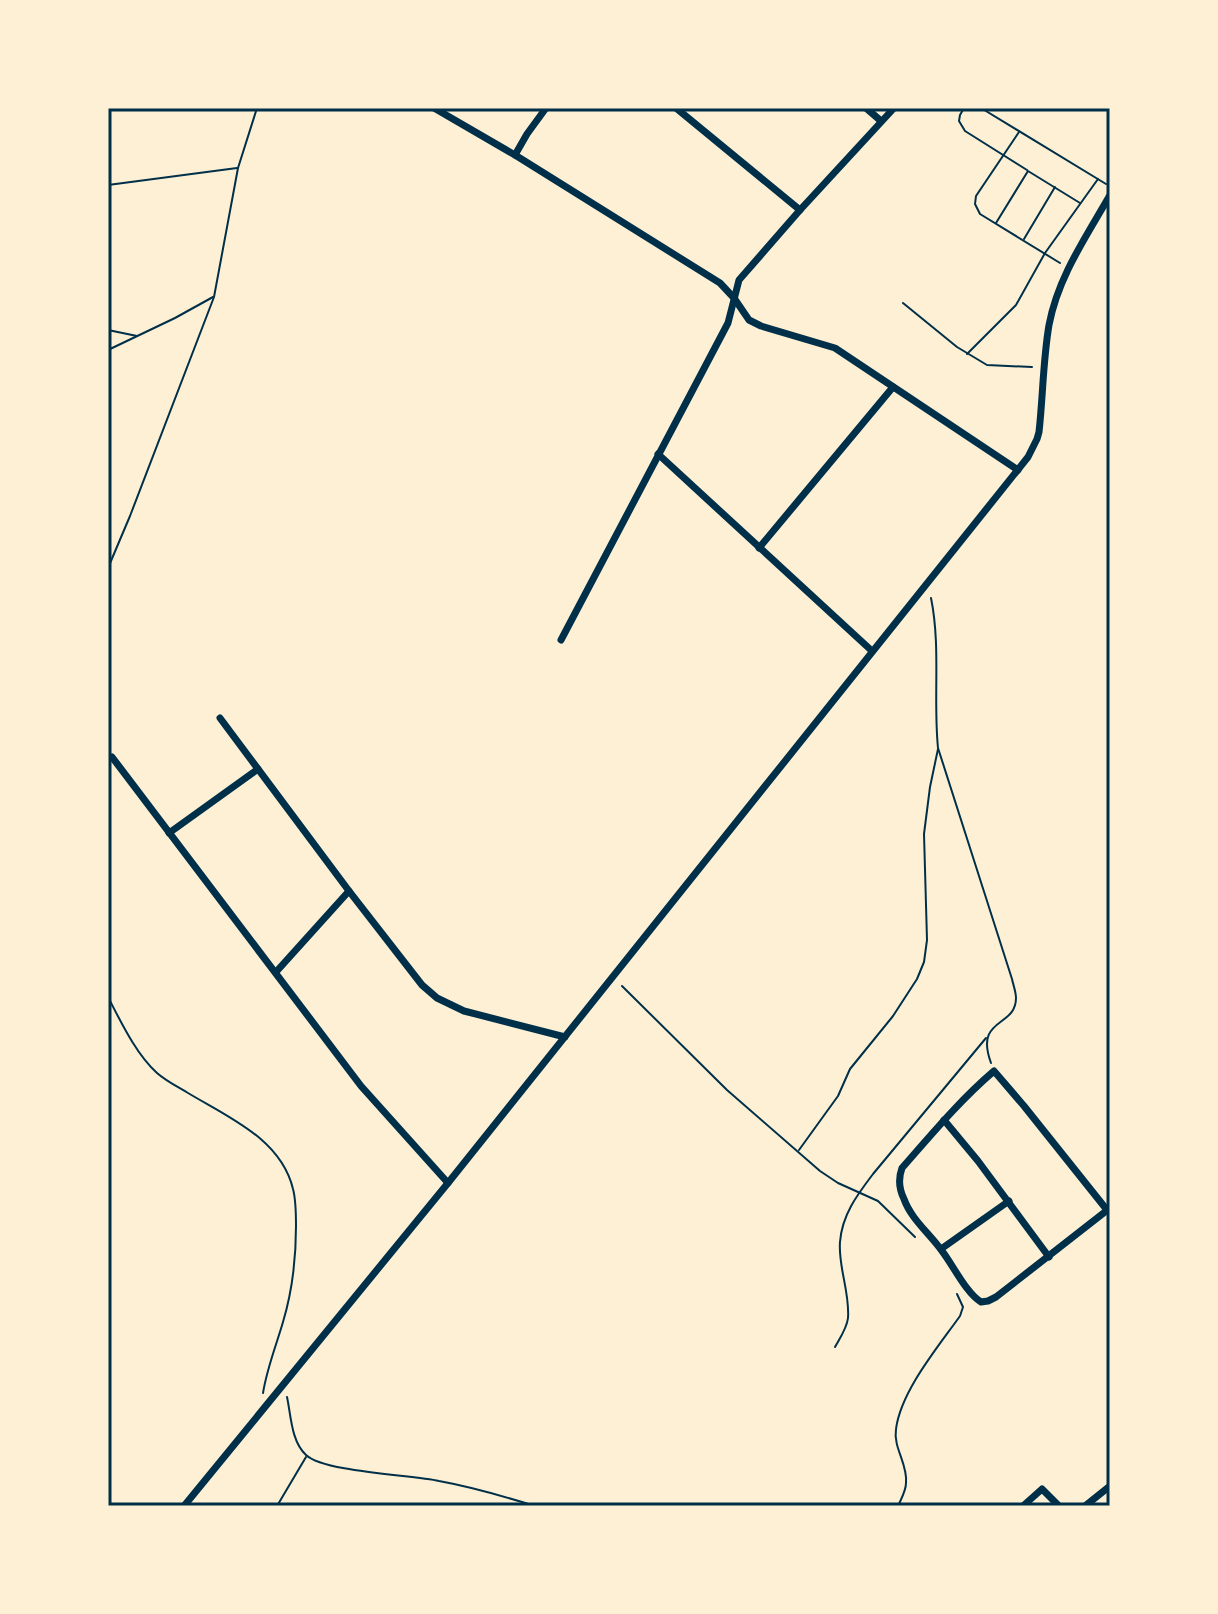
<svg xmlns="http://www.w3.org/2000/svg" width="1218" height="1614" viewBox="0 0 1218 1614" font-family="'Asap Condensed',sans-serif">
<rect width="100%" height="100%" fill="#fdf0d5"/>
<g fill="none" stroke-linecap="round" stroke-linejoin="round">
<g stroke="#003049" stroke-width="2">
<path d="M964,108l-4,7 -1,6 6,10 62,39"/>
<path d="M981,108l125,76"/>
<path d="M1019,132l-43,64 -1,8 5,10 80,49"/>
<path d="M108,185l129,-17"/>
<path d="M996,223l32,-52 52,32"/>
<path d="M1024,239l31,-52"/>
<path d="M903,303l54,44 30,18 45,2"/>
<path d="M108,330l29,6"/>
<path d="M108,350l67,-32 38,-21"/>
<path d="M967,354l49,-49 29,-52 53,-74"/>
<path d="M108,568l22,-52 84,-219 24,-129 19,-60"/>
<path d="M931,598c10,49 2,100 7,150l74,231c1,5 4,13 4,19 0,30 -42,19 -25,65"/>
<path d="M622,986l105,104 93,81 18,12 40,18 37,36"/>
<path d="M108,997c13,25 28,57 49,76 9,8 21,14 31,20 40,24 93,46 105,96 3,11 3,25 3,37 0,31 -4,66 -13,96 -7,24 -16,46 -20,71"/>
<path d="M799,1150l39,-54 12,-27 43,-53 24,-37 7,-17 3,-22 -3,-106 6,-47 8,-38"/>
<path d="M835,1347c5,-9 12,-19 13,-29 2,-26 -10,-51 -8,-76 2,-27 17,-47 33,-68l113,-136"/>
<path d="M287,1397c4,18 4,44 19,58 18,17 105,20 133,26 33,6 64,15 96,25"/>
<path d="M277,1506l29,-49"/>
<path d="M898,1506c3,-7 8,-15 8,-23 2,-19 -13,-35 -10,-54 5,-38 42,-82 64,-113l3,-9 -6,-13"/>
</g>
<g stroke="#003049" stroke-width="7">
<path d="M434,108l81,47 205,128 14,15 15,22 12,6 74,22 183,122"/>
<path d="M676,108l124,102"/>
<path d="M866,108l15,13"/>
<path d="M515,155l12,-21 19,-26"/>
<path d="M658,454l214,197"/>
<path d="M759,548l134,-161"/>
<path d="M561,640l167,-317 11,-43 61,-70 94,-102"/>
<path d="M220,718l129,173 73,94 15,13 27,13 101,26"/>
<path d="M112,757l249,329 87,97"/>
<path d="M169,833l89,-64"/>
<path d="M276,972l73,-81"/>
<path d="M944,1120l34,41 71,96"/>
<path d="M1107,1210l-83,-104 -30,-35c-34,29 -63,64 -92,97 -4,11 -3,21 2,31 7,20 26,35 38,52 11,14 24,42 39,51l7,-1 8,-4 114,-89"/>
<path d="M941,1249l68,-48"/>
<path d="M184,1506l264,-323 580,-726 9,-18 2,-7c4,-36 4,-72 10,-107 9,-48 37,-88 61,-130"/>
<path d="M1023,1506l19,-17 17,17"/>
<path d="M1085,1506l25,-20"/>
</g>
</g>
<rect width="1218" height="1614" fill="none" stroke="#fdf0d5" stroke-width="220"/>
<rect x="110" y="110" width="998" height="1394" fill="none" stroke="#003049" stroke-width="3"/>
</svg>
